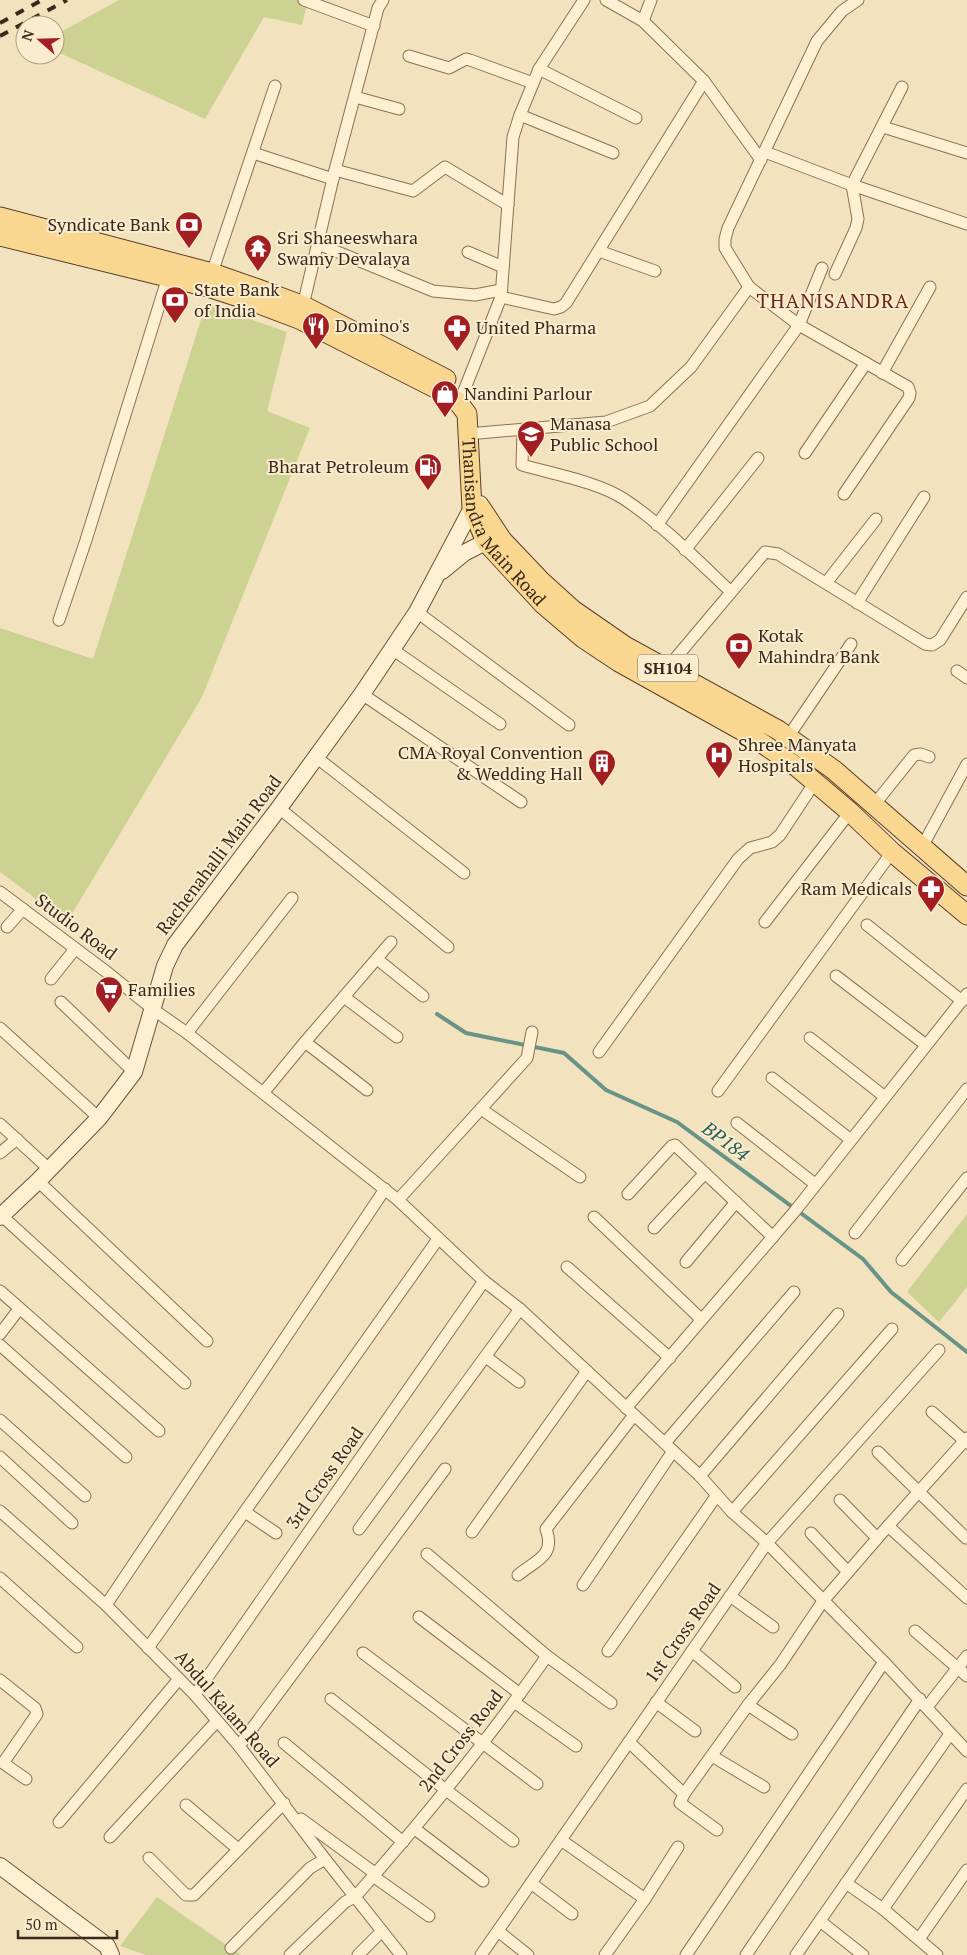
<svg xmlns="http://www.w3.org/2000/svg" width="967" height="1955" viewBox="0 0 967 1955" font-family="'PT Serif',serif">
<rect width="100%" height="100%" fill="#f2e2be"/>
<g fill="#ccd291">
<path d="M119,0h189l-6,25 -38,-8 -59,102 -150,-68v-16z"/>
<path d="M206,304l81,28 -20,79 43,17 -108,269 -138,230 -33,-32 -31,-23v-244l93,31z"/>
<path d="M967,1214v73l-28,35 -32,-30z"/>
<path d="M157,1897l84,58h-95l-26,-9z"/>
</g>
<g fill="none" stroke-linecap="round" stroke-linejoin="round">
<path stroke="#689387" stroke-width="4" d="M437,1014l29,19 98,20 42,37 71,32 186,137 28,33 76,60"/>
<g stroke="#8d7155" stroke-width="13">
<g id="street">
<path d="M304,0l70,26"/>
<path d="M606,0l37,21 8,-21"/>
<path d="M643,21l61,60 57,79"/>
<path d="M409,56l40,12 17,-9 4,1 63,23"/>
<path d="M539,69l97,49"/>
<path d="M355,97l44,12"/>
<path d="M520,115l93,38"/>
<path d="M883,127l84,26"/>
<path d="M765,152l87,33 50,-98"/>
<path d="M253,153l80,26"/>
<path d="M335,170l78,21 32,-24 63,38"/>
<path d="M318,244l115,47 42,4 26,-5"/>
<path d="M599,251l56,20"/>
<path d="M468,252l35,15"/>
<path d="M212,273l63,-187"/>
<path d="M835,274l21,-46 2,-9 -6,-34 115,39"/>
<path d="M749,287l50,38 109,62 2,6 -1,5 -65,96"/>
<path d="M501,297l53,12 7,-2 5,-4 138,-222"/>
<path d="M302,310l33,-140 43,-162 5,-8"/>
<path d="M882,373l48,-86"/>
<path d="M458,402l6,-11 37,-94 12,-160 7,-22 19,-46 45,-69"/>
<path d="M523,430l-1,35c31,9 76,17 102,34 39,26 73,61 107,93"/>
<path d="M468,434l138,-12 44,-16 41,-39 58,-80 -24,-39v-9l3,-11 89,-187 25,-30 16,-11"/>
<path d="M805,453l61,-90"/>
<path d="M657,525l142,-200 23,-57"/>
<path d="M685,550l73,-92"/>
<path d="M826,583l50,-64"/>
<path d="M857,603l67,-106"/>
<path d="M417,612l152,113"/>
<path d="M59,620l27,-80 82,-263"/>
<path d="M392,649l108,75"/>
<path d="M957,671l10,7"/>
<path d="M663,673l102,-121 13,2 147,90 7,1 8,-5 27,-43"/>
<path d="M362,694l159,108"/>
<path d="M788,737l63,-93"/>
<path d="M316,757l148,116"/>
<path d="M874,805l40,-50 7,-1 8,3"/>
<path d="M279,808l169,139"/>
<path d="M922,847l45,-83"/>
<path d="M0,892l108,81 46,37 33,23 211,167 86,81 36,28 180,167 32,36 35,31 117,119 83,89"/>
<path d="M765,922l85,-110"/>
<path d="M867,925l95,76"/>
<path d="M7,927l16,-18"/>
<path d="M377,959l46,37"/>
<path d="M836,976l90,69"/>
<path d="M51,979l24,-30"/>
<path d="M344,997l53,40"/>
<path d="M61,1002l73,70"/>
<path d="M0,1028l99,90"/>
<path d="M187,1033l105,-135"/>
<path d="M810,1038l75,59"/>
<path d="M305,1042l62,48"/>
<path d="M599,1052l139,-193 12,-11 22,-6 8,-7 35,-53"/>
<path d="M772,1078l79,62"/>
<path d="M718,1091l174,-239"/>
<path d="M263,1093l42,-51 86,-100"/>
<path d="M481,1109l99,68"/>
<path d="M737,1123l78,61"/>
<path d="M0,1124l49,45"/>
<path d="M0,1153l17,-14"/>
<path d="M38,1181l169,160"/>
<path d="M628,1194l44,-48 3,-1 98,92"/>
<path d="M398,1200l129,-142 5,-26"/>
<path d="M2,1216l183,167"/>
<path d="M594,1217l107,102"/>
<path d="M654,1228l51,-55"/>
<path d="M855,1233l112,-144"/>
<path d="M902,1260l65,-82"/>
<path d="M686,1262l50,-60"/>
<path d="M567,1267l103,91"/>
<path d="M0,1291l159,140"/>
<path d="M0,1334l19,-25"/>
<path d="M0,1345l126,112"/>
<path d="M486,1357l33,25"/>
<path d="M626,1408l169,-197 172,-217"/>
<path d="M932,1412l35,31"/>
<path d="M0,1420l85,76"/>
<path d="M665,1443l129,-151"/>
<path d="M878,1452l88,86"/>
<path d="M0,1457l72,66"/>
<path d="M700,1476l138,-162"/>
<path d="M840,1500l37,38"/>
<path d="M0,1511l106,94 89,90 44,51 86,113 76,96"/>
<path d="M245,1512l31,21"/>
<path d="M732,1512l160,-183"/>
<path d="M888,1526l79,72"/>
<path d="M359,1529l161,-220"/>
<path d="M472,1532l115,-161"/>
<path d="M811,1533l37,39"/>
<path d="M427,1554l120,102 64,47"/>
<path d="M518,1575c18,-15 38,-19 28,-46l88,-114"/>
<path d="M0,1578l77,69"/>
<path d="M583,1585l90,-134"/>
<path d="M730,1596l43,31"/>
<path d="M106,1605l279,-416"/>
<path d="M419,1617l101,77"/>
<path d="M915,1631l52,45"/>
<path d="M148,1648l290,-409"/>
<path d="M608,1651l109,-156"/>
<path d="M692,1651l43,36"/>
<path d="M363,1653l174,131"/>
<path d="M0,1680l35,28 2,6 -34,49 23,16"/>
<path d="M195,1695l289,-414"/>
<path d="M331,1699l115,91 67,51"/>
<path d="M514,1702l62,44"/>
<path d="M656,1702l39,29"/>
<path d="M748,1705l44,29"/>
<path d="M927,1707l40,-51"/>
<path d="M629,1742l55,52"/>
<path d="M284,1743l119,99"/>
<path d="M239,1746l206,-277"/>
<path d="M712,1756l52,31"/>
<path d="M186,1805l52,44"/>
<path d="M301,1819l75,55"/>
<path d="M59,1822l120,-143"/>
<path d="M415,1829l68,52"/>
<path d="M717,1830l-37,-27 4,-9 64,-89 32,-40 43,-64 65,-75 79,-88"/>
<path d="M110,1837l107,-116"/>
<path d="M561,1840l84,59"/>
<path d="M149,1858l37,37h8l90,-92"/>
<path d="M373,1876l56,40"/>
<path d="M531,1883l41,31"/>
<path d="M846,1883l37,26 54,46"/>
<path d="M883,1909l84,-120"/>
<path d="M820,1921l43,34"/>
<path d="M498,1931l30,24"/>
<path d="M919,1939l48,-69"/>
<path d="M231,1948l79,-80 15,-9"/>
<path d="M290,1955l55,-53 10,-5c68,-77 133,-157 192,-241"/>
<path d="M358,1955l24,-24"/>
<path d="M481,1955l286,-412 172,-193"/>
<path d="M605,1955l40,-56 33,-52"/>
<path d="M686,1955l198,-293"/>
<path d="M746,1955l174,-256"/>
<path d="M796,1955l154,-221"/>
</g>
</g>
<g stroke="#6f5238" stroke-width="18">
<g id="secondary">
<path d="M442,571l22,-18 33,-17"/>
<path d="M0,1217l38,-36 61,-63 35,-46 31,-106 10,-21 104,-137 83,-114 55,-82 55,-104 8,-4"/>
<path d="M0,1866l107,80 4,9"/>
</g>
</g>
<g stroke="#5a3f2a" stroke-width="21">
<g id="primary">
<path d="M0,217l212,56 46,16 46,17 142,73"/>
<path id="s1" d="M0,236l208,51 46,15 45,17 148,75 11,8 9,12 5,94 14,34 57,62 40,34 36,24 131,73 47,32 53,45 42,40 75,63"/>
<path d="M481,508l21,32 39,41 32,29 52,36 153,84 56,40 133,116"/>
</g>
</g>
<use href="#street" stroke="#fcefd2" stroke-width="11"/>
<use href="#secondary" stroke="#fcefd2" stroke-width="16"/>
<use href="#primary" stroke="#fad791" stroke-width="19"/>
<g stroke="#3b2a1b" stroke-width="4" stroke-dasharray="9 9" stroke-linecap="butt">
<path d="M0,23l42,-23"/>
<path d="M0,36l67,-36"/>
</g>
</g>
<defs>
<g id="bank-pin" transform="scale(1.4375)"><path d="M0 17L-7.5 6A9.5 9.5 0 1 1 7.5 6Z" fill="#a21e23" stroke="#f9eccf"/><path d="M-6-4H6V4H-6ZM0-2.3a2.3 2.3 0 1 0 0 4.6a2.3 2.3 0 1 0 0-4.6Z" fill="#fff"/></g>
<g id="temple-pin" transform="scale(1.4375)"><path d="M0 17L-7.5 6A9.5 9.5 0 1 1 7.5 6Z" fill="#a21e23" stroke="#f9eccf"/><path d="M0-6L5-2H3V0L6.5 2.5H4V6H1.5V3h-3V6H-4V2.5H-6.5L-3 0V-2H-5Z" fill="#fff"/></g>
<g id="restaurant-pin" transform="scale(1.4375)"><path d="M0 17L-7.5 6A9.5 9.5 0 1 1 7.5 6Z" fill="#a21e23" stroke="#f9eccf"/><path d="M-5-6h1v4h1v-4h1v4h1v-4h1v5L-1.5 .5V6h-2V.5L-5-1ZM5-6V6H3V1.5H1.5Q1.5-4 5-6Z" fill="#fff"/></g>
<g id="pharmacy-pin" transform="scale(1.4375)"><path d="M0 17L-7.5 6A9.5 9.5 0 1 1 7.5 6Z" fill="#a21e23" stroke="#f9eccf"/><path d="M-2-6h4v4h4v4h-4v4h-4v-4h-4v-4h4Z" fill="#fff"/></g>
<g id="shop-pin" transform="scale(1.4375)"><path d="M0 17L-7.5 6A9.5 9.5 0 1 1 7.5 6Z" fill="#a21e23" stroke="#f9eccf"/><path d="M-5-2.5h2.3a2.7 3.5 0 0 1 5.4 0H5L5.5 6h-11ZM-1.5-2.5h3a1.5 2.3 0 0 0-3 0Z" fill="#fff"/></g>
<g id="school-pin" transform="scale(1.4375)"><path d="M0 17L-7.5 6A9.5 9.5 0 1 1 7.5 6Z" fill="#a21e23" stroke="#f9eccf"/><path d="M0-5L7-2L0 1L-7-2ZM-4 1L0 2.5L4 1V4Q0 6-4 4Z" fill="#fff"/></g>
<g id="fuel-pin" transform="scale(1.4375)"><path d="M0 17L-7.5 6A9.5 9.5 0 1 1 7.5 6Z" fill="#a21e23" stroke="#f9eccf"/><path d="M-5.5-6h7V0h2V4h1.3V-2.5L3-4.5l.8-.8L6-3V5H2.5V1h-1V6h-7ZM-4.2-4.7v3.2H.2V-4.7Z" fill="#fff"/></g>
<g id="hospital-pin" transform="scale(1.4375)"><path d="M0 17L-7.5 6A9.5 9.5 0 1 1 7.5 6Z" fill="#a21e23" stroke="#f9eccf"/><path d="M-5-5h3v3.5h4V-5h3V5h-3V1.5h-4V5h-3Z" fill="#fff"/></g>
<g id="building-pin" transform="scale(1.4375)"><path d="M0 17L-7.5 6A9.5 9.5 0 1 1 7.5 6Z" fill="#a21e23" stroke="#f9eccf"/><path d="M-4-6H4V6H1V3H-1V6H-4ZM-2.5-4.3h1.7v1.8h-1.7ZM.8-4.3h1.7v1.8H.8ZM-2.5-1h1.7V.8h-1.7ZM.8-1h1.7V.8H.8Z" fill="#fff"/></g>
<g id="supermarket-pin" transform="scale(1.4375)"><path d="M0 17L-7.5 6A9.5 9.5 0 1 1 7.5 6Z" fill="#a21e23" stroke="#f9eccf"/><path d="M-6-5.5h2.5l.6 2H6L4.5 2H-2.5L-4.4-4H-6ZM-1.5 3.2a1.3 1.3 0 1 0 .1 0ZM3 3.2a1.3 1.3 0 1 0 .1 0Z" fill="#fff"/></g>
</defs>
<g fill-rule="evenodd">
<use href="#bank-pin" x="189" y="225"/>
<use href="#temple-pin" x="258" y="248"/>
<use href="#bank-pin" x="175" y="300"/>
<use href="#restaurant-pin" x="316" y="326"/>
<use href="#pharmacy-pin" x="457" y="328"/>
<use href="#shop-pin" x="445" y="394"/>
<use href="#school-pin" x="531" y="434"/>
<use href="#fuel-pin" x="428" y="467"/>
<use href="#bank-pin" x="739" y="646"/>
<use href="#hospital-pin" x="719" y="755"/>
<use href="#building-pin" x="602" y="763"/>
<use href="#pharmacy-pin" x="931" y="889"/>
<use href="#supermarket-pin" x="109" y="990"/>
</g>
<g text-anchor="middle" stroke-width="4" stroke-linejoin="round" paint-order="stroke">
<rect fill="#f9eccf" stroke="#746451" stroke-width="1" x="638" y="654.5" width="60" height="27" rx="4"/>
<g font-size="16" font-weight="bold" fill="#3b2a1b">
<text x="668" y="674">SH104</text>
</g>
<g font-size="18" fill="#3b2a1b" stroke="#f9eccf" text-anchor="start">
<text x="170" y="231" text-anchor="end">Syndicate Bank</text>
<text x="277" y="244">Sri Shaneeswhara<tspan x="277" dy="21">Swamy Devalaya</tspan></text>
<text x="194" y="296">State Bank<tspan x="194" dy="21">of India</tspan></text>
<text x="335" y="332">Domino's</text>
<text x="476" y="334">United Pharma</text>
<text x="464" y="400">Nandini Parlour</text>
<text x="550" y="430">Manasa<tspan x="550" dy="21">Public School</tspan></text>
<text x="409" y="473" text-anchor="end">Bharat Petroleum</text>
<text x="758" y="642">Kotak<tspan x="758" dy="21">Mahindra Bank</tspan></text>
<text x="738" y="751">Shree Manyata<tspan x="738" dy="21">Hospitals</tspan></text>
<text x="583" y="759" text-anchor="end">CMA Royal Convention<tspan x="583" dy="21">&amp; Wedding Hall</tspan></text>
<text x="912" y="895" text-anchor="end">Ram Medicals</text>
<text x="128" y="996">Families</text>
</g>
<g font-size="18" fill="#3b2a1b" stroke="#f9eccf">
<text dy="6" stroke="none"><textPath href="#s1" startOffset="624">Thanisandra Main Road</textPath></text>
<text transform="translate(219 855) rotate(-53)" y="6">Rachenahalli Main Road</text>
<text transform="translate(76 927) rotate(37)" y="6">Studio Road</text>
<text transform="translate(325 1478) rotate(-55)" y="6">3rd Cross Road</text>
<text transform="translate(683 1633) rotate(-55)" y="6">1st Cross Road</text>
<text transform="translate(227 1709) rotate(49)" y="6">Abdul Kalam Road</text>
<text transform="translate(461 1741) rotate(-52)" y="6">2nd Cross Road</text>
</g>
<g font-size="19" font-style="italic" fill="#295c57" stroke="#f9eccf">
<text transform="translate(726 1141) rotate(36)" y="7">BP184</text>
</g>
<g font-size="20" letter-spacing="1" fill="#6c2616" stroke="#f9eccf">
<text x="833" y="308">THANISANDRA</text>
</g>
</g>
<g transform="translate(40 40) rotate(290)"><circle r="24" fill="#f9eccf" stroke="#ad9e87"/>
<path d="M0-4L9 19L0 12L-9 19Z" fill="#a21e23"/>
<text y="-8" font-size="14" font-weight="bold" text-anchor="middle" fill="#3b2a1b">N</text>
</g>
<path d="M18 1930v8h99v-8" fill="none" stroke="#3b2a1b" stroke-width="2.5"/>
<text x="25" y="1930" font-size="15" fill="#3b2a1b" stroke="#f9eccf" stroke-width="4" paint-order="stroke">50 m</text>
</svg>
